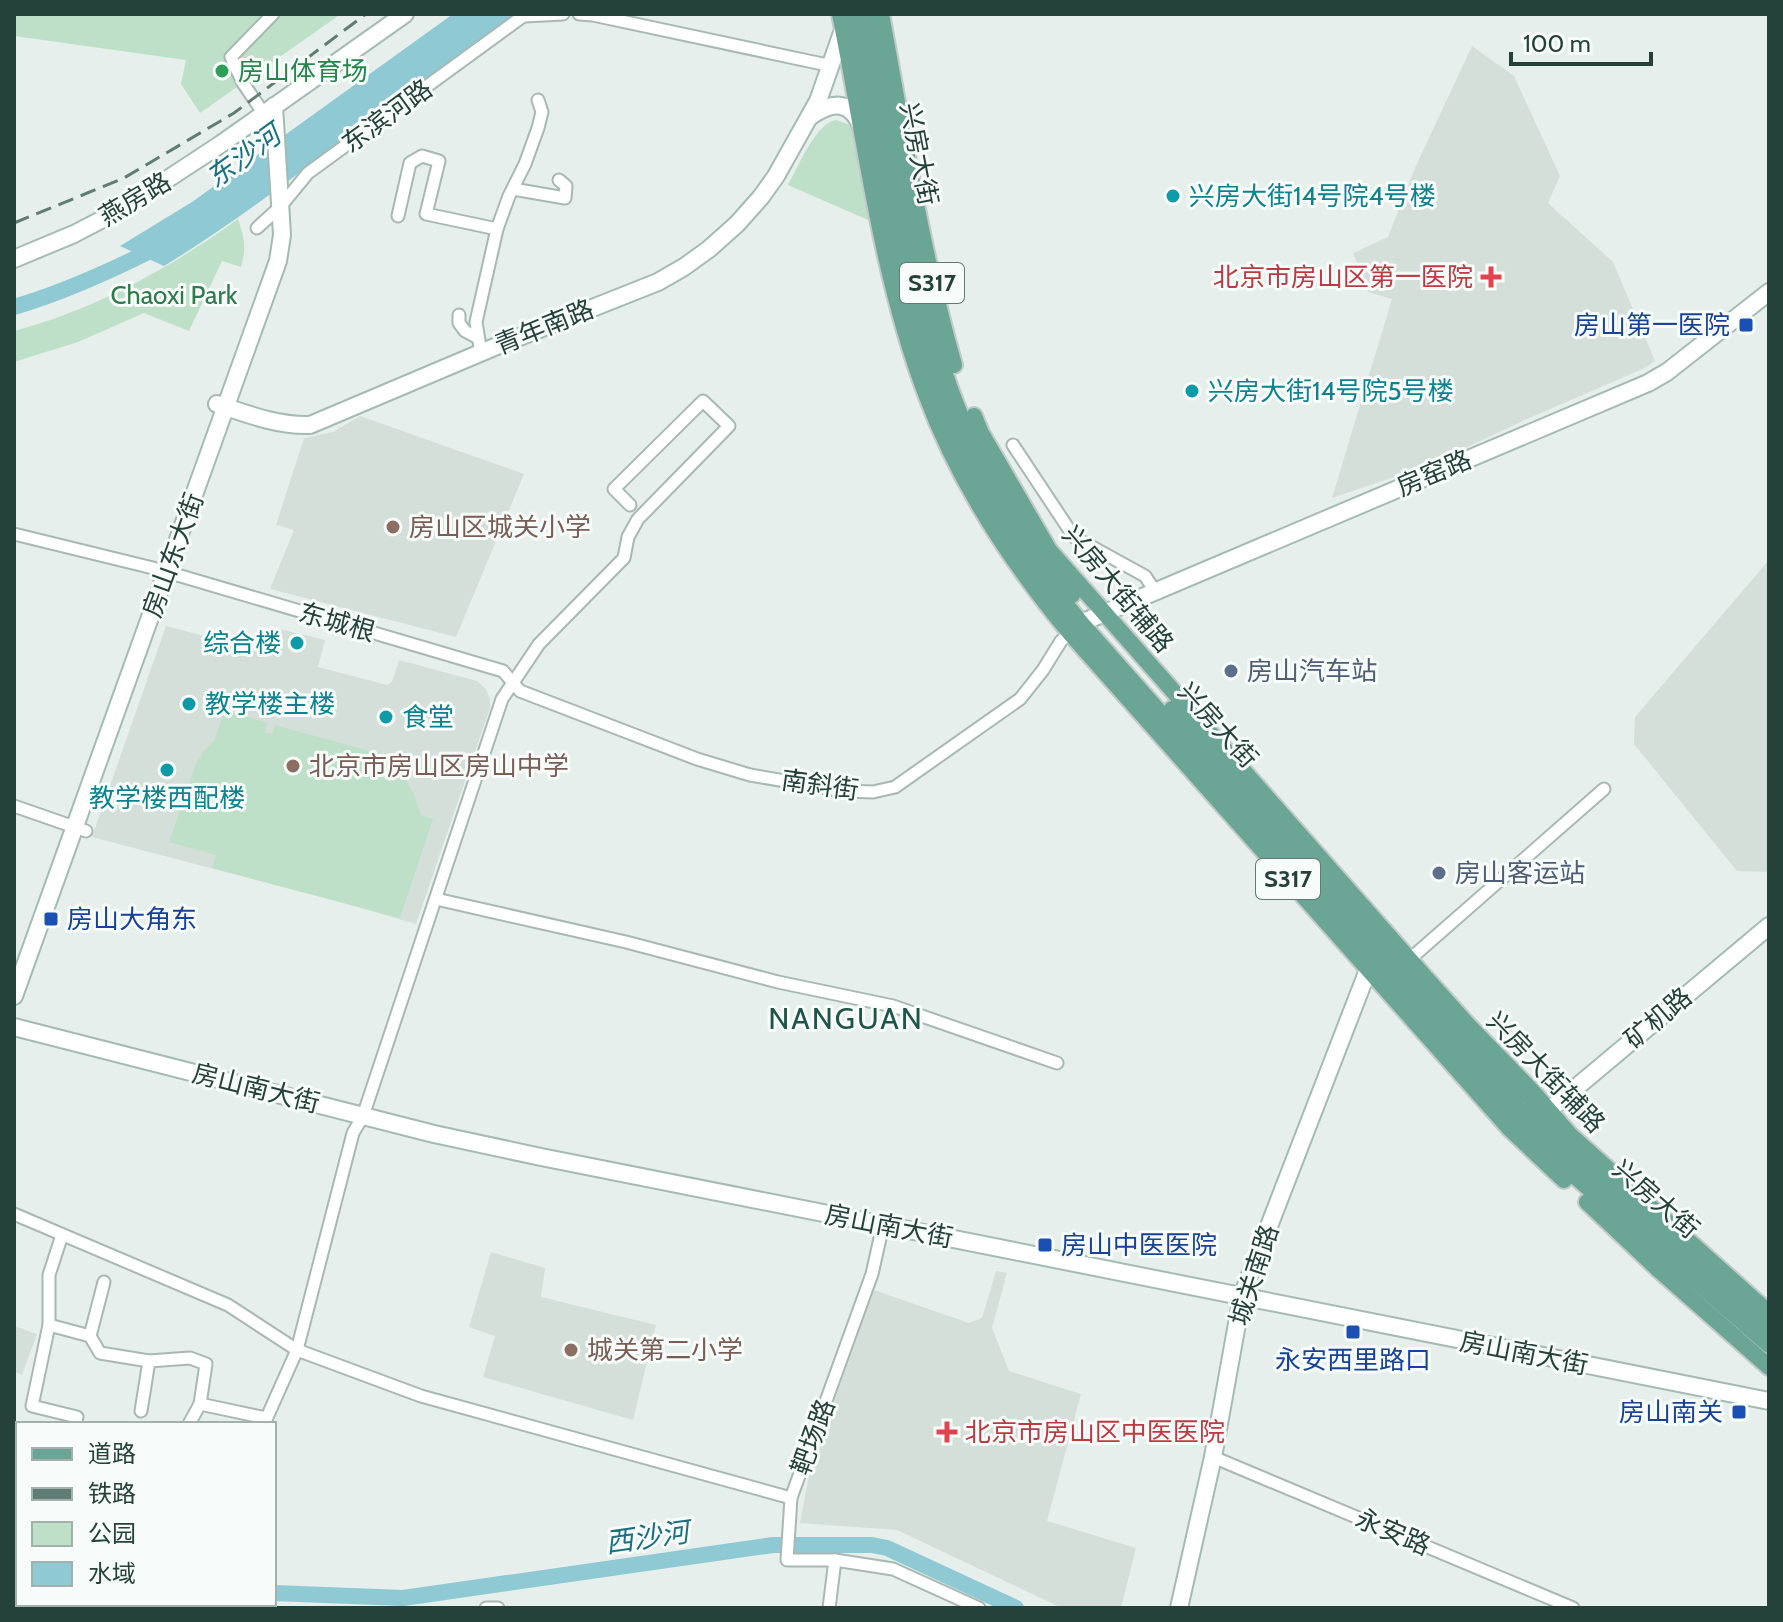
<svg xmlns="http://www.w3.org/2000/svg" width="1783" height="1622" viewBox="0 0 1783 1622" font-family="Cabin,'Noto Sans SC',sans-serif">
<rect width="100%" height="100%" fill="#e6efeb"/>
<g fill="#d4dfda">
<path d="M1472,46l42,30 46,100 -12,27 65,59 42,99 -10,7 -118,51 -100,47 -95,32 60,-199 -24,-7 -15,-39 35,-16 27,-69z"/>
<path d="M360,416l164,58 -68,163 -186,-48 24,-59 -18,-5 28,-87 29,-6z"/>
<path d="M1769,560v312l-32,-1 -103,-127 1,-27z"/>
<path d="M166,626l99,26 7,-25 53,13 -7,27 69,18 5,-3 7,-22 78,21 9,8 4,10v9l-74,216 -80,-23 -244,-64z"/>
<path d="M491,1252l54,16 -4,29 115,28 -23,95 -150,-43 12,-41 -26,-9z"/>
<path d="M996,1271l11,2 -15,55 17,43 72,23 -34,127 89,27 -15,60h-59l-165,-78 -97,-7 10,-53 64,-180 95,33 13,-5z"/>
<path d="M14,1326l23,8 -15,41 -8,-3z"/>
</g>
<g fill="#bfe0c8">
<path d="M14,14h327l-141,99 -19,-29 5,-24 -172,-24z"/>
<path d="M836,120l17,6 18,88 -3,6 -80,-35c10,-18 28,-62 48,-65z"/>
<path d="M238,219c6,19 9,28 3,48l-19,-6 -33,70 -45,-18 -66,29 -64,20v-31c80,-21 158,-64 224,-112z"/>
<path d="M225,710l42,13 -2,10 7,1 3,-9 109,30 -2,11 6,2 4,-11c13,4 18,7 13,21l9,16 7,21 12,4 -33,99 -188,-50 4,-13 -47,-13 27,-78 7,-12 11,-11z"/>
</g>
<path fill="#8ec9d4" d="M453,14h64c-60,42 -119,85 -178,129 -57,43 -114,86 -175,123l-44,-20 72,-44z"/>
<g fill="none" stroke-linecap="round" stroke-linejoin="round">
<g stroke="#8ec9d4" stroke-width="16">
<path d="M14,307c51,-15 99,-37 146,-61"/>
<path d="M14,1577h4"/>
<path d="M274,1593l129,5 370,-53h99l15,3 129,60"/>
</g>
<g stroke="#a8b8b2" stroke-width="15">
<g id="street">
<path d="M579,14l14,1 239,51"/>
<path d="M524,16l39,-2"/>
<path d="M264,114l-21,-31 -12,-26 42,-43"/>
<path d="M513,189l52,9 1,-12 -7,-6"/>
<path d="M398,216l12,-53 12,-7 17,5 -13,53 71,15 -21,93 5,31"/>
<path d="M257,228l23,-21 28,-34 218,-159"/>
<path d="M497,229l12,-33 16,-32 13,-36 4,-16 -4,-12"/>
<path d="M459,315v8l6,8 13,7"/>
<path d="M1013,445l61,92 71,39 10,15"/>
<path d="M14,534l143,35 346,102 17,20 177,68 53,16 94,16 29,1 22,-5 125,-88 23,-29 18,-29 13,-12"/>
<path d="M14,806l72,25"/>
<path d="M436,899l190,43 152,40 115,24 164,57"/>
<path d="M1410,959l194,-170"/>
<path d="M14,1214l214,91 69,45 124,46 370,102"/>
<path d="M62,1235l-13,40v50l-17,81 45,11 -2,7"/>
<path d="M49,1325l41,11 10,17 49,8 41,-3 16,6 -6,40"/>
<path d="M90,1336l14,-54"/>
<path d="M141,1411l8,-50"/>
<path d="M189,1424l11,-20 66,14"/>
<path d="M264,1424l33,-74 56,-217 10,-17 139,-417 37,-55 85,-86 4,-21 10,-18 91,-93 -26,-25 -89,88 16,16"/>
<path d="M1213,1457l360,151"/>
<path d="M835,1560l58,9 86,39"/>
<path d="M14,1598h4"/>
<path d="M122,1604l75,4"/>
<path d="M486,1608h12"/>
<path d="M829,1608l6,-48h-48l4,-62 81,-224 11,-49"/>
</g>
</g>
<g stroke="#a4bbb3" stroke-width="20">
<g id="secondary">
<path d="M811,116c22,-15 40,-16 51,12"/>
<path d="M14,259l60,-25 48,-25 99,-65 184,-130"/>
<path d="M217,404c30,10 61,22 93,21l194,-82 154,-61 26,-15 25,-18 28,-25 24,-27 15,-21 42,-75 25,-71"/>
<path d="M1081,623l567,-240 19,-11 102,-80"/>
<path d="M14,996l264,-735 4,-26 -8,-129"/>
<path d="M14,1027l420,107 107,23 1228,244"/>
<path d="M1548,1111l221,-185"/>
<path d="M1179,1608l34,-151 29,-161 131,-339"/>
</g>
</g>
<g stroke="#c2cac8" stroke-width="20">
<g id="primary">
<path d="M840,14c26,127 40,258 86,380 32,87 85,168 144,239l440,496 54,51"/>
<path d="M855,14l41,216 18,83 21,67 26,63 29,54 44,68 47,58 436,495 60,60 192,167"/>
<path d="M868,14c12,64 24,127 36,191 16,81 32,163 69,238 28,54 62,105 99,152"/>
<path d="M881,14c22,118 40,236 73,351"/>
<path d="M974,416l7,17 68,117 375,426 43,48 65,67 38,44 199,178"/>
<path d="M1172,709l351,395 62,65 184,160"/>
<path d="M1587,1202l71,67"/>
<path d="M1653,1260l5,9 111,98"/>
</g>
</g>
<use href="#street" stroke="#fff" stroke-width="11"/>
<use href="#secondary" stroke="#fff" stroke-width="16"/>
<use href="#primary" stroke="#6aa596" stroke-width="16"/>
<path stroke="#5f7d75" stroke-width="3" stroke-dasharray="16 8" stroke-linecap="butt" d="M14,223l110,-45 110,-65 132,-99"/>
</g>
<circle fill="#2e9e5b" stroke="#f7fbf9" stroke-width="3" cx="222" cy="71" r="8"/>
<g fill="#0f9aa8" stroke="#f7fbf9" stroke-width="3">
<circle cx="1173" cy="196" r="8"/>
<circle cx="1192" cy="391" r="8"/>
<circle cx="297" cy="643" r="8"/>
<circle cx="189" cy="704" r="8"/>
<circle cx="386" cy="717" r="8"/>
<circle cx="167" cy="770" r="8"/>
</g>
<g fill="#e0444e" stroke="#f7fbf9" stroke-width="3">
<path d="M1487 265h8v8h8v8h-8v8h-8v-8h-8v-8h8z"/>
<path d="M943 1420h8v8h8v8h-8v8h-8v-8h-8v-8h8z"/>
</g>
<g fill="#1a4fb4" stroke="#f7fbf9" stroke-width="3">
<rect x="1738" y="317" width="16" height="16" rx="4"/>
<rect x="43" y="911" width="16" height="16" rx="4"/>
<rect x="1037" y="1237" width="16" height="16" rx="4"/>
<rect x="1345" y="1324" width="16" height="16" rx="4"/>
<rect x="1731" y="1404" width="16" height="16" rx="4"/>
</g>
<g fill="#8d6e63" stroke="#f7fbf9" stroke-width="3">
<circle cx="393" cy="527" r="8"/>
<circle cx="293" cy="766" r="8"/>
<circle cx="571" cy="1350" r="8"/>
</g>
<g fill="#5c6f8a" stroke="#f7fbf9" stroke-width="3">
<circle cx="1231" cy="671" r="8"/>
<circle cx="1439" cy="873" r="8"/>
</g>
<g text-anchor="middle" stroke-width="6" stroke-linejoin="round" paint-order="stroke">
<g fill="#f7fbf9" stroke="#637a73" stroke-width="2">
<rect x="900" y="263" width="64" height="40" rx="6"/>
<rect x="1256" y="859" width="64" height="40" rx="6"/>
</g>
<g font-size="24" font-weight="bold" fill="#24423a">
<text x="932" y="291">S317</text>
<text x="1288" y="887">S317</text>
</g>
<g font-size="26" fill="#27864d" stroke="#f7fbf9" text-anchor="start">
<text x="238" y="80">房山体育场</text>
</g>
<g font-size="26" fill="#24423a" stroke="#f7fbf9">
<text transform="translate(387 116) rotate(-36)" y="9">东滨河路</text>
<text transform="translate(919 154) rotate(79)" y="9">兴房大街</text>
<text transform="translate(135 199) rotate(-31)" y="9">燕房路</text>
<text transform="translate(544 327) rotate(-22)" y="9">青年南路</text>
<text transform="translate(1434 473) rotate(-23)" y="9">房窑路</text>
<text transform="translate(173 555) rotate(-70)" y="9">房山东大街</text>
<text transform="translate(1118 589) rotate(50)" y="9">兴房大街辅路</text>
<text transform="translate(337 622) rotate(16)" y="9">东城根</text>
<text transform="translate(1218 725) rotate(48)" y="9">兴房大街</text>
<text transform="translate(820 785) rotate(8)" y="9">南斜街</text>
<text transform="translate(1658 1018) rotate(-40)" y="9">矿机路</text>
<text transform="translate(1546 1072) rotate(46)" y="9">兴房大街辅路</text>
<text transform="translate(256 1088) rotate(14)" y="9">房山南大街</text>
<text transform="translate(1656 1199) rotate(41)" y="9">兴房大街</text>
<text transform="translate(889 1226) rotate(11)" y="9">房山南大街</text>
<text transform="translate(1254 1275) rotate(-72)" y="9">城关南路</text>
<text transform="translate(1524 1353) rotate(11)" y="9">房山南大街</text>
<text transform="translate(813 1437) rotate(-70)" y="9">靶场路</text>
<text transform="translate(1393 1532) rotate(23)" y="9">永安路</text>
</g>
<g font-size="26" fill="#0d838f" stroke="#f7fbf9" text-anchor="start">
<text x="1189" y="205">兴房大街14号院4号楼</text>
<text x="1208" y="400">兴房大街14号院5号楼</text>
<text x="281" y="652" text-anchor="end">综合楼</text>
<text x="205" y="713">教学楼主楼</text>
<text x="402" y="726">食堂</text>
<text x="167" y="807" text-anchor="middle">教学楼西配楼</text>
</g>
<g font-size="26" fill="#be3a42" stroke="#f7fbf9" text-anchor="end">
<text x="1473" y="286">北京市房山区第一医院</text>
<text x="965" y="1441" text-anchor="start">北京市房山区中医医院</text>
</g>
<g font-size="26" fill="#2d7a4b" stroke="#f7fbf9">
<text x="174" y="304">Chaoxi Park</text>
</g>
<g font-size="26" fill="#164399" stroke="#f7fbf9" text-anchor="end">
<text x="1730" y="334">房山第一医院</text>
<text x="67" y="928" text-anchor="start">房山大角东</text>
<text x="1061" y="1254" text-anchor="start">房山中医医院</text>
<text x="1353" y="1369" text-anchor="middle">永安西里路口</text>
<text x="1723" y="1421">房山南关</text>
</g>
<g font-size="26" fill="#785e54" stroke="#f7fbf9" text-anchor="start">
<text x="409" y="536">房山区城关小学</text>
<text x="309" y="775">北京市房山区房山中学</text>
<text x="587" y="1359">城关第二小学</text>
</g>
<g font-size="26" fill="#4e5e75" stroke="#f7fbf9" text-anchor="start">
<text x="1247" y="680">房山汽车站</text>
<text x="1455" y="882">房山客运站</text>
</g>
<g font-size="28" font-style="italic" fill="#1c6f80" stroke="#f7fbf9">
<text transform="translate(243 156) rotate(-36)" y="10">东沙河</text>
<text transform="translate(647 1537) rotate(-8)" y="10">西沙河</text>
</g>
<g font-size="30" letter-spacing="2" fill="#1f5548" stroke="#f7fbf9">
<text x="846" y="1029">NANGUAN</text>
</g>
</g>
<rect width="1783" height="1622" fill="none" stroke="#24423a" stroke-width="32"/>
<rect x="16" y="1422" width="260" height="184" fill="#f7fbf9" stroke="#a3b1ad" stroke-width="2"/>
<rect x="32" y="1448" width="40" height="12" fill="#6aa596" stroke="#a3b1ad" stroke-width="2"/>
<text x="88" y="1462" font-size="24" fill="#24423a">道路</text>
<rect x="32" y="1488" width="40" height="12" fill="#5f7d75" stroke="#a3b1ad" stroke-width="2"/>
<text x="88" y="1502" font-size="24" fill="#24423a">铁路</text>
<rect x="32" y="1522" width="40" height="24" fill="#bfe0c8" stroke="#a3b1ad" stroke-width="2"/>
<text x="88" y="1542" font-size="24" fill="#24423a">公园</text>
<rect x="32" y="1562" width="40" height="24" fill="#8ec9d4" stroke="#a3b1ad" stroke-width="2"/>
<text x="88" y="1582" font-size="24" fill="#24423a">水域</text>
<path d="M1511 52v12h140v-12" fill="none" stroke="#24423a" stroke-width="4"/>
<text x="1523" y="52" font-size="24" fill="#24423a" stroke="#f7fbf9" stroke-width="6" paint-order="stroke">100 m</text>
</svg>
